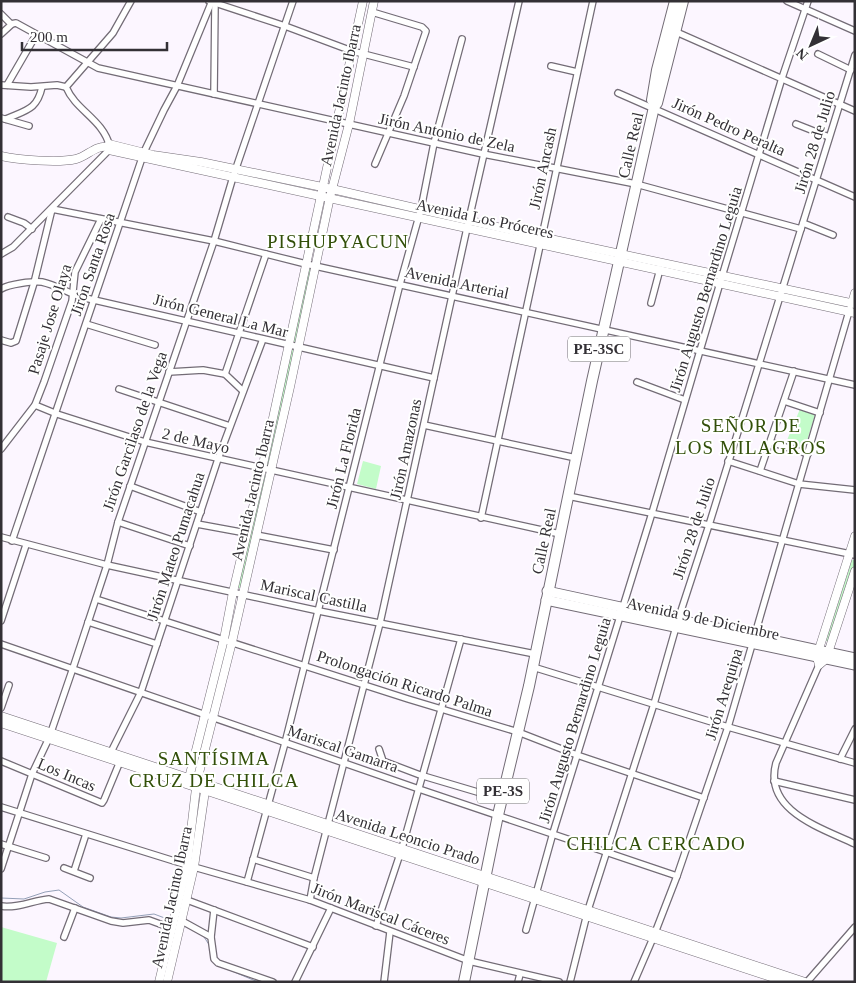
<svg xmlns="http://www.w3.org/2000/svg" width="856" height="983" viewBox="0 0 856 983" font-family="Georgia,serif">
<rect width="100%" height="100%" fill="#fcf6ff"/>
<g fill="#c3fcc9">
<path d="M308,268l4,2 -16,73 -4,-2z"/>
<path d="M291,349l4,1 -26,116 -4,-2z"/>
<path d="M800,409l15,6 -11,35 -19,-5z"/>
<path d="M363,461l18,5 -5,23 -19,-5z"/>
<path d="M264,473l2,2 -24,113h-4z"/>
<path d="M852,560h3v6l-25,76 -4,-1z"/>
<path d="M1,927l56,16 -11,39h-45z"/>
</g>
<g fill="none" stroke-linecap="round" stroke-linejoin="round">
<g stroke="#94a0b8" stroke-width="1">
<path d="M1,898l23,1 21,-7 14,-2 24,17 28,10 10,1 33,-4 16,6"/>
<path d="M204,937l6,9"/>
<path d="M220,966l38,16"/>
</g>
<g stroke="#736c76" stroke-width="8">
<g id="street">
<path d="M209,1l76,25 67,25 62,16"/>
<path d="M787,1l68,30"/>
<path d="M372,12l50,15 4,4 -22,65 -29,68"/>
<path d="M1,14l10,10 5,-1 82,45 385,86 153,30 165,45"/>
<path d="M674,31l181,80"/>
<path d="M1,34l11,-10"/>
<path d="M818,54l33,16"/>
<path d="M551,66l26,6"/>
<path d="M1,85l30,2 26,-2 9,2"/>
<path d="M7,85l29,-50"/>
<path d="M618,93l237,104"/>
<path d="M214,94l1,-91"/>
<path d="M1,118l28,8"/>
<path d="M6,119c20,-9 31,-9 36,-32"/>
<path d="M796,124l33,13"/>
<path d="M110,147c-7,-28 -34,-36 -44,-60l47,-54 18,-32"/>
<path d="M8,217l16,6 8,6"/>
<path d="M803,223l30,12"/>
<path d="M1,254l12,-7 96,-97 1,-3"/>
<path d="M1,289c8,-5 32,-8 41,-7 14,3 26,11 39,15 118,26 235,55 353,81"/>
<path d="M651,303l9,-34"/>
<path d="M86,324l69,21"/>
<path d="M1,340l10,3 5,-2 18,-58 18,-74 162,32 92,23 549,121"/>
<path d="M169,372l34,-2 22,4 18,17"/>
<path d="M225,374l41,-120"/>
<path d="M637,382l48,18"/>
<path d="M119,389l111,37"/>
<path d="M784,401l36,12"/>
<path d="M35,405l22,9 88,28 415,92"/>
<path d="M424,425l152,33"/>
<path d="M770,442l38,12"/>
<path d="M1,449l34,-44 9,-23 28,-81 3,-29 26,-53"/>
<path d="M728,461l71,23 56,6"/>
<path d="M760,471l34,-100"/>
<path d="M130,486l71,26"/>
<path d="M568,496l287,59"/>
<path d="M481,518l112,-517"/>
<path d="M118,522l72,24"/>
<path d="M197,524l49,9"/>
<path d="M256,535l78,15"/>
<path d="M1,537l106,28 212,46 216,43"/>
<path d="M12,541l132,-389 20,-42 13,-24 35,-85"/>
<path d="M96,599l312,100 110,33 59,23 127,43"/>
<path d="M1,621l25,-76"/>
<path d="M88,622l69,22"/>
<path d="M1,644l418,145 258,87"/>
<path d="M819,665l-43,98c-13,48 46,65 79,81"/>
<path d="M533,667l195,60 127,36"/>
<path d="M1,708l8,-23"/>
<path d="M379,749l4,12 37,14 81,24"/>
<path d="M110,754l31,-62 77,-233 45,-120"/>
<path d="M840,759l15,-30"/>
<path d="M1,761l101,42 2,-3 17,-41"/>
<path d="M774,781l81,19"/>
<path d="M1,807l186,58 123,35 159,61 90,21"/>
<path d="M1,844l45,14"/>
<path d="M253,859l61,19"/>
<path d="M64,868l26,10"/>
<path d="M1,869l31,-95 17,-36 24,-70 34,-103 11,-43 96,-281 19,-64 60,-176"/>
<path d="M74,871l12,-37"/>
<path d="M247,882l38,-139 115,-459 21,-75 13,-66 28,-104"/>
<path d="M187,900l126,47"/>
<path d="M310,900l4,-22 66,-255 87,-395 52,-227"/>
<path d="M1,906c16,3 33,-6 48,-7l62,22 12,2 26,-3 22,8"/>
<path d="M182,921l29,16 3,22 4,4 55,19"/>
<path d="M376,926l26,-78 59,-209"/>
<path d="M526,930l27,-97 99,-320 68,-230 62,-205 26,-77"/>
<path d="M64,937l11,-29"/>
<path d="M211,937l3,-27"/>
<path d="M295,982l36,-74"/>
<path d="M384,982l6,-50"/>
<path d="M518,982l2,-8"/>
<path d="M570,982l18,-72 66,-206 24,-84 31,-95 146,-470"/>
<path d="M634,982l19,-44 24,-62 51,-149 122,-419"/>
<path d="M807,982l48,-55"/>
</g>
</g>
<g stroke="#736c76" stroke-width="9">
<g id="secondary">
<path d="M109,144l44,11 48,7 131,27 209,48 314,67"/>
<path d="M109,150l746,163"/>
<path d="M1,156c17,4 58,7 75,3 12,-3 19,-14 32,-12"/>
<path d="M852,303l3,-10"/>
<path d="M855,536l-36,113 -2,8 2,8 7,-6 29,-88"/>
<path d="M1,716l804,266"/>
<path d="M1,723l785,259"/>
<path d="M159,982l28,-117 9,-77 -7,-10 35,-139 9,-47 29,-123 101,-468"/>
<path d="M167,982l27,-115 11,-76 -8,-10 35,-139 58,-255 40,-190 19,-73 25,-123"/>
</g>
</g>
<g stroke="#736c76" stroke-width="11">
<g id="primary">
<path d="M547,591l308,67"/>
<path d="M546,600l309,65"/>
</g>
</g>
<g stroke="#736c76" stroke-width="12">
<g id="highway">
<path d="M652,100l5,-30 18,-69"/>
<path d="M464,982l34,-167 31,-129 63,-305 62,-274 3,-4 26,-102"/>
</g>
</g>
<use href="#street" stroke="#fff" stroke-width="5.5"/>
<use href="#secondary" stroke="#fff" stroke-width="8"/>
<use href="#primary" stroke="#fff" stroke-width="9"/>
<use href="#highway" stroke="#fff" stroke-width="10"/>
</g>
<g text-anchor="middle" stroke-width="4" stroke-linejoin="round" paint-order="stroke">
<g fill="#fff" stroke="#706e72" stroke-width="1">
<rect x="568" y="336.5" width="62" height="25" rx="4"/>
<rect x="477" y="778.5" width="52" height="25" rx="4"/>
</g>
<g font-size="15" font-weight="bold" fill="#333035">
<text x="599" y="354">PE-3SC</text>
<text x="503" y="796">PE-3S</text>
</g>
<g font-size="16" fill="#333035" stroke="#fff">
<text transform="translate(340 95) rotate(-78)" y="6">Avenida Jacinto Ibarra</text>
<text transform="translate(729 126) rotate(24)" y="6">Jirón Pedro Peralta</text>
<text transform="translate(447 132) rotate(12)" y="6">Jirón Antonio de Zela</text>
<text transform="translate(814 142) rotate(-73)" y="6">Jirón 28 de Julio</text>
<text transform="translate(630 145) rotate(-77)" y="6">Calle Real</text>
<text transform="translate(542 168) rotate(-78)" y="6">Jirón Ancash</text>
<text transform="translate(485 218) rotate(12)" y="6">Avenida Los Próceres</text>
<text transform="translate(92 264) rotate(-71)" y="6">Jirón Santa Rosa</text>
<text transform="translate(457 282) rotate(12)" y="6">Avenida Arterial</text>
<text transform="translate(705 289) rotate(-73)" y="6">Jirón Augusto Bernardino Leguia</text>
<text transform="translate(221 315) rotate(14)" y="6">Jirón General La Mar</text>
<text transform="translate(49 319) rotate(-73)" y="6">Pasaje Jose Olaya</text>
<text transform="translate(134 431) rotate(-71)" y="6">Jirón Garcilaso de la Vega</text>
<text transform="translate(196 440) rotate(13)" y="6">2 de Mayo</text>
<text transform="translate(405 449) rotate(-78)" y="6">Jirón Amazonas</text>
<text transform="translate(343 458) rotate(-76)" y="6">Jirón La Florida</text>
<text transform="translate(252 490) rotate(-77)" y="6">Avenida Jacinto Ibarra</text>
<text transform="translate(693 528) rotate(-72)" y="6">Jirón 28 de Julio</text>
<text transform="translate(543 541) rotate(-78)" y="6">Calle Real</text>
<text transform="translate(175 546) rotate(-72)" y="6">Jirón Mateo Pumacahua</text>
<text transform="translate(314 595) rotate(12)" y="6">Mariscal Castilla</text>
<text transform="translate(703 618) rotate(12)" y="6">Avenida 9 de Diciembre</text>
<text transform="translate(405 683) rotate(18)" y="6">Prolongación Ricardo Palma</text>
<text transform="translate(723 694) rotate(-73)" y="6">Jirón Arequipa</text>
<text transform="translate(574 720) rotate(-73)" y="6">Jirón Augusto Bernardino Leguia</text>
<text transform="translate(343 748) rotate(19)" y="6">Mariscal Gamarra</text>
<text transform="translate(67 774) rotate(23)" y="6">Los Incas</text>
<text transform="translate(408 836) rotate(18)" y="6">Avenida Leoncio Prado</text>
<text transform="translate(171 897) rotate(-78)" y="6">Avenida Jacinto Ibarra</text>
<text transform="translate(381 913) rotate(21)" y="6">Jirón Mariscal Cáceres</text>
</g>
<g font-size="19" letter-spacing="1" fill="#324f09" stroke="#fff">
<text x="338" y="248">PISHUPYACUN</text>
<text x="751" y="432">SEÑOR DE<tspan x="751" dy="22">LOS MILAGROS</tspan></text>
<text x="214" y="765">SANTÍSIMA<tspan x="214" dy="22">CRUZ DE CHILCA</tspan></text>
<text x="656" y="850">CHILCA CERCADO</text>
</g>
</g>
<rect width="856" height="983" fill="none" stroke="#333035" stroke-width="5"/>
<g transform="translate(811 45) rotate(224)" stroke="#ffffff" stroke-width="4" paint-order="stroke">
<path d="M0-4L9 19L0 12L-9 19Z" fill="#333035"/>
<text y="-8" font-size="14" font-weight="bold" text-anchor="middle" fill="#333035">N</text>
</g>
<path d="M22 42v8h145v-8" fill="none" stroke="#333035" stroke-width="2.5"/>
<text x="30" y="42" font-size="15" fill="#333035" stroke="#ffffff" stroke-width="4" paint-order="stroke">200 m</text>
</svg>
